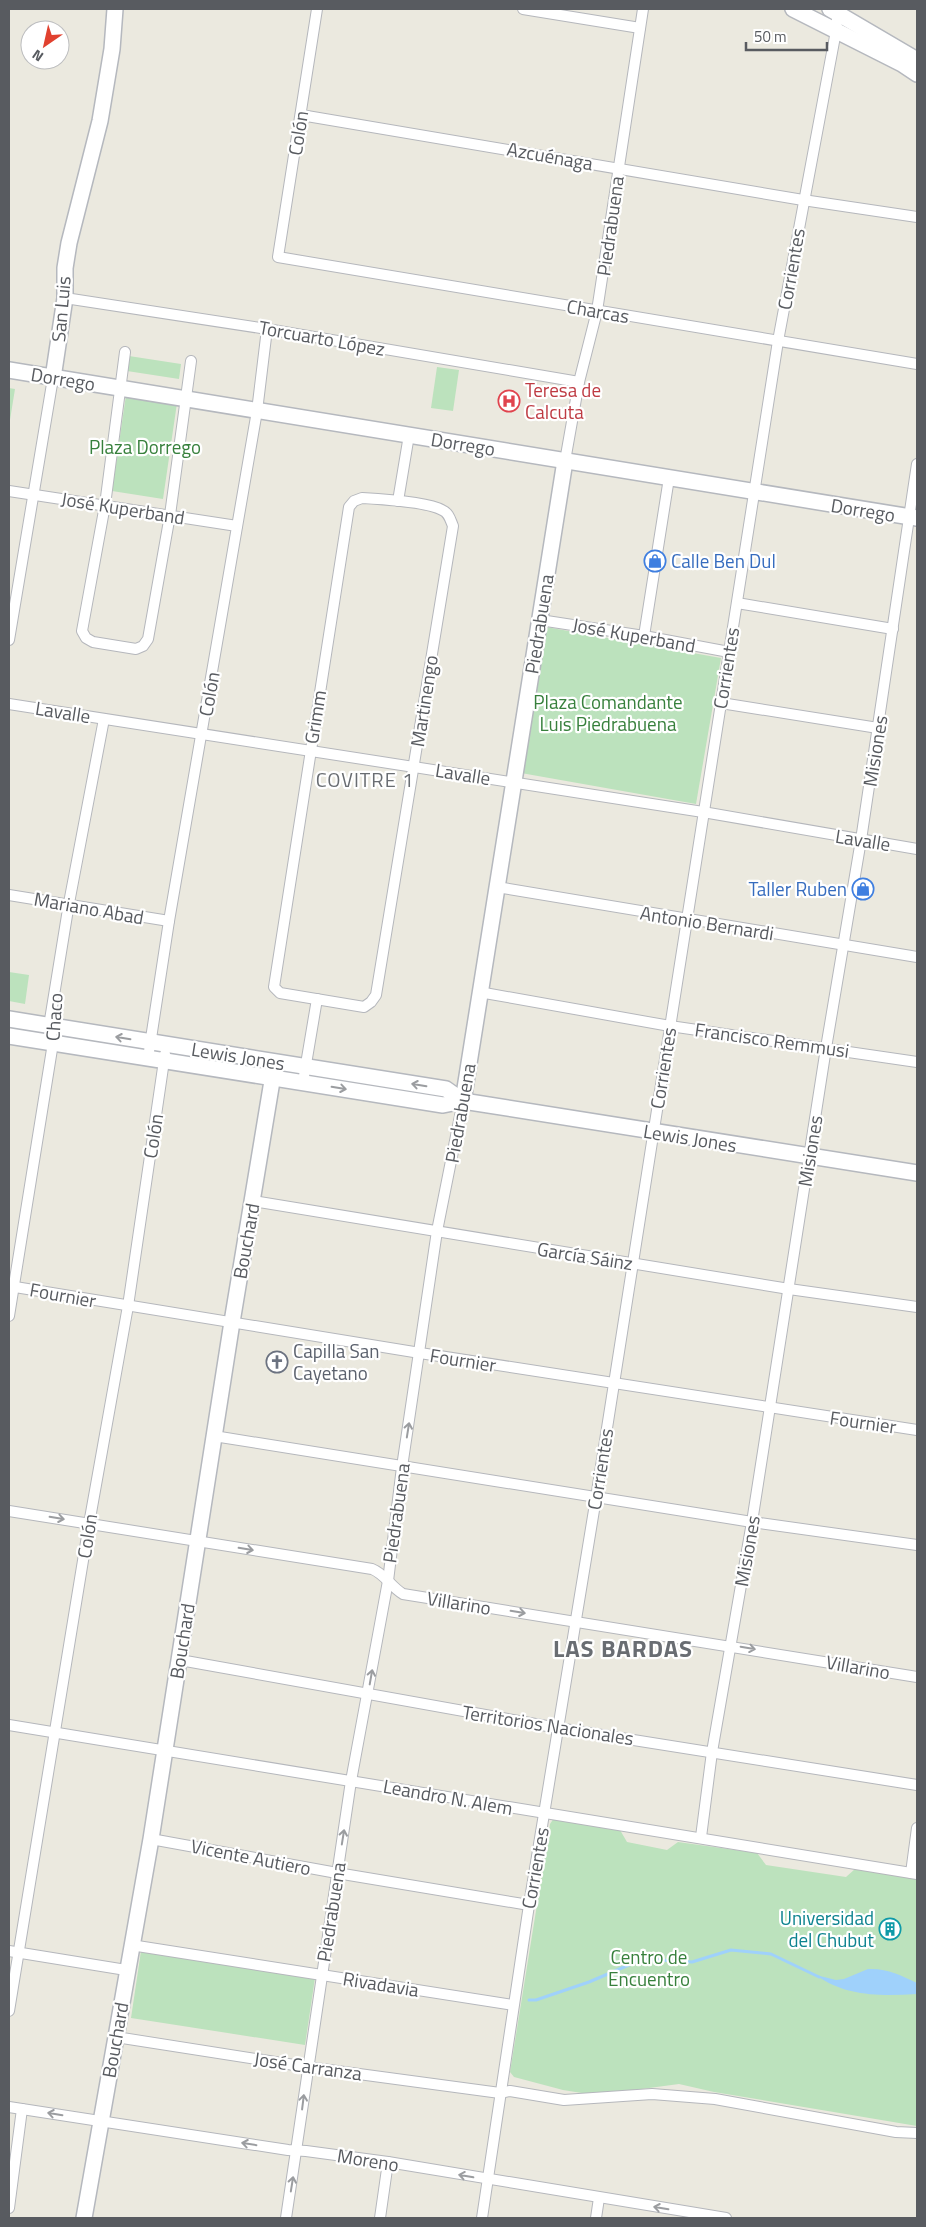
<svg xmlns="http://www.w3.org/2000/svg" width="926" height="2227" viewBox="0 0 926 2227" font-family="'Titillium Web',sans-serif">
<rect width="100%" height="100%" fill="#ebe9df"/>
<g fill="#bce2bd">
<path d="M129,356l52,8 -2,15 -52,-8z"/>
<path d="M437,367l22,3 -6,41 -22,-3z"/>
<path d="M9,388l6,1 -6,37z"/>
<path d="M126,395l51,8 -14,96 -51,-8z"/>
<path d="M546,627l175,31 -25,146 -175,-31z"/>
<path d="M9,972l20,3 -4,29 -16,-3z"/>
<path d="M63,1033l73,11 -1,6 -73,-11z"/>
<path d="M181,1052l73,11 -1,6 -73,-11z"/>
<path d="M324,1074l122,20 -1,5 -122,-19z"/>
<path d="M554,1818l66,12 7,12 40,8 11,-8 79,11 9,12 80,12 9,-8 62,10v247l-203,-34 -35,-8 -75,10h-16l-25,-4 -49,-13 -4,-5 40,-248z"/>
<path d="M141,1951l174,27 -10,67 -174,-27z"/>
</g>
<path fill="#9fd1fb" d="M868,1969c19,-1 32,6 49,14v11c-36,2 -71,3 -101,-19l20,5 8,-1z"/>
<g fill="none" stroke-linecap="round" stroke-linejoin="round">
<path stroke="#9fd1fb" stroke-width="3" d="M529,2000h7l53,-18 54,-23 49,3 39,-12 40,4 48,23"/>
<g stroke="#b5b7bc" stroke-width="12">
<g id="street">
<path d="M317,9l-39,248 639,107"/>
<path d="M523,9l117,19"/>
<path d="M301,115l502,85 114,17"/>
<path d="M65,298l202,31 312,53"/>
<path d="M125,352l-20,153 -23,126 4,7 7,4 43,7 7,-3 5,-7 22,-124 21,-154"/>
<path d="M565,461l14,-79 18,-71 46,-302"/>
<path d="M9,491l228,35"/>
<path d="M362,498c18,1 66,4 80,12 7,3 8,9 11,16l-77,469 -5,7 -7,5 -84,-14 -6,-6 75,-480 5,-6z"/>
<path d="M398,501l11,-66"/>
<path d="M737,603l156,26"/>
<path d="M540,620l104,16 85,16"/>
<path d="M644,636l25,-158"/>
<path d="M9,640l44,-262"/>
<path d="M721,703l157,25"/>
<path d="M9,704l694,108 214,37"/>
<path d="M497,887l420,70"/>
<path d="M9,895l160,26"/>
<path d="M479,992l191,34 247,36"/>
<path d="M148,1058l21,-137 88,-510 10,-82"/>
<path d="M303,1082l14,-83"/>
<path d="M253,1201l536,88 128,18"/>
<path d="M9,1286l411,67 497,77"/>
<path d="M9,1316l44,-273 -4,-17 20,-123 35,-184"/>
<path d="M214,1436l538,86 165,23"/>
<path d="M9,1511l363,58c13,5 19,18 31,25l514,83"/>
<path d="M180,1660l378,68 359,57"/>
<path d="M9,1725l908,149"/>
<path d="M701,1837l11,-85 40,-230 74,-474 35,-208 56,-376"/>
<path d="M151,1839l186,34 192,32"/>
<path d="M911,1873l6,-45"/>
<path d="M131,1945l382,60"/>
<path d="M9,1951l117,19"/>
<path d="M9,2011l80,-487 39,-218 37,-252"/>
<path d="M116,2037l191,30 193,26 10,-2 54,9 88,-6 63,5 181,33 21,1"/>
<path d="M9,2107l279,43 18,1 82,11 338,56"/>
<path d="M9,2208l13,-99"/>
<path d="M286,2218l65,-437 37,-200 14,-114 35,-236 26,-130"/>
<path d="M380,2218l8,-56"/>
<path d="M482,2218l47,-313 67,-407 182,-1157 58,-310 2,-22"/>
<path d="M596,2218l3,-20"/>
</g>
</g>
<g stroke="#b5b8be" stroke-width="18">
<g id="secondary">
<path d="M793,9l109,55 15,10"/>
<path d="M830,9l87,51"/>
<path d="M9,370l908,148"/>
<path d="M53,378l12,-80v-30l4,-25 31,-122 12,-72 3,-40"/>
<path d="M9,1019l437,70 17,12"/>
<path d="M9,1036l434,69 20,-4 454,72"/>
<path d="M463,1101l102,-640"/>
<path d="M84,2218l67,-379 81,-517 43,-259"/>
</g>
</g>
<use href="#street" stroke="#fff" stroke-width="10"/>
<use href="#secondary" stroke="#fff" stroke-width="15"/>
</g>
<defs><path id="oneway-shaft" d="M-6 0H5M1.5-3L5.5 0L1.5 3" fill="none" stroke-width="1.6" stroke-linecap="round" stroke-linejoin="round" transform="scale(1.25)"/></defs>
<g stroke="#9b9da0">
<use href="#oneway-shaft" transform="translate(123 1038) rotate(-171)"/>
<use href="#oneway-shaft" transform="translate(419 1085) rotate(-171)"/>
<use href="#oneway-shaft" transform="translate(339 1088) rotate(9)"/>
<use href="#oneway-shaft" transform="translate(408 1430) rotate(-81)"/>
<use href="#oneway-shaft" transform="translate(57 1518) rotate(9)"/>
<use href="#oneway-shaft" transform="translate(246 1549) rotate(9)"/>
<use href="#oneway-shaft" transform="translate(518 1612) rotate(9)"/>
<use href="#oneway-shaft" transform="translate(748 1648) rotate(10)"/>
<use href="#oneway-shaft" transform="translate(371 1677) rotate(-80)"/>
<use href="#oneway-shaft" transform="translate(343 1837) rotate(-81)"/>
<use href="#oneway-shaft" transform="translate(303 2102) rotate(-83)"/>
<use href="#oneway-shaft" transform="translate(55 2114) rotate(-171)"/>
<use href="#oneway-shaft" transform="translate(249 2144) rotate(-171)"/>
<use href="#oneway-shaft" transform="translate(466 2176) rotate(-170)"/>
<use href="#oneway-shaft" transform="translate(292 2184) rotate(-81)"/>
<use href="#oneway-shaft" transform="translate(661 2208) rotate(-171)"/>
</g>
<defs>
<g id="hospital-ring" transform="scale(1.125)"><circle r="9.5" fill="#fff" stroke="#e0444e" stroke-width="1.5"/><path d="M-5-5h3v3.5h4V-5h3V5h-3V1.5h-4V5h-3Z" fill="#e0444e"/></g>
<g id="shop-ring" transform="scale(1.125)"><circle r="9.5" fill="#fff" stroke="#3f7fe0" stroke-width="1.5"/><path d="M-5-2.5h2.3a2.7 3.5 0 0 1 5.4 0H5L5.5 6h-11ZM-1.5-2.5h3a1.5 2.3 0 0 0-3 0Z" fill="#3f7fe0"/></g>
<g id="church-ring" transform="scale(1.125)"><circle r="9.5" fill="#fff" stroke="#6b7280" stroke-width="1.5"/><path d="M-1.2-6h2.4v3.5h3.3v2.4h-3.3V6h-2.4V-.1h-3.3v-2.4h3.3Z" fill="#6b7280"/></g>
<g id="building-ring" transform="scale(1.125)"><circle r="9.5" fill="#fff" stroke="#0f9aa8" stroke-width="1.5"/><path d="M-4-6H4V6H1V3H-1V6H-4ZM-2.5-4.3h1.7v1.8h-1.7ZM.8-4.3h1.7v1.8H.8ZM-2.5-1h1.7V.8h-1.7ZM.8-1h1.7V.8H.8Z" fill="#0f9aa8"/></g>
</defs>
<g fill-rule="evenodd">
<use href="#hospital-ring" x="509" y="401"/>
<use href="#shop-ring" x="655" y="561"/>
<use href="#shop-ring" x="863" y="889"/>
<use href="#church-ring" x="277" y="1362"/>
<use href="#building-ring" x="890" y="1929"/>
</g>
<g text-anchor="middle" stroke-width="4.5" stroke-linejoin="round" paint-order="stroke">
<g font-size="19" fill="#585b60" stroke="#fff">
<text transform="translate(298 133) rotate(-81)" y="7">Colón</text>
<text transform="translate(550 156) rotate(10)" y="7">Azcuénaga</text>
<text transform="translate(610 226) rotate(-82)" y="7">Piedrabuena</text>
<text transform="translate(791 269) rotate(-80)" y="7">Corrientes</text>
<text transform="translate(61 309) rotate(-85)" y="7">San Luis</text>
<text transform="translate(598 311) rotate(10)" y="7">Charcas</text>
<text transform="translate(322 338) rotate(10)" y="7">Torcuarto López</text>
<text transform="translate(63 379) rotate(9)" y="7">Dorrego</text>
<text transform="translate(463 444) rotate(9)" y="7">Dorrego</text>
<text transform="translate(123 508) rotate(9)" y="7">José Kuperband</text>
<text transform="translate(863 510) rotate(9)" y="7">Dorrego</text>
<text transform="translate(539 624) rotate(-81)" y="7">Piedrabuena</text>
<text transform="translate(634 635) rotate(10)" y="7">José Kuperband</text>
<text transform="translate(726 668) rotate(-81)" y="7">Corrientes</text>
<text transform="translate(209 694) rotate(-80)" y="7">Colón</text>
<text transform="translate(424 701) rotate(-81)" y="7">Martinengo</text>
<text transform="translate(63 712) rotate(9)" y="7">Lavalle</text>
<text transform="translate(315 717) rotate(-81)" y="7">Grimm</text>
<text transform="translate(875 751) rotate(-81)" y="7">Misiones</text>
<text transform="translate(463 774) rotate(9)" y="7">Lavalle</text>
<text transform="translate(863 840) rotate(9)" y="7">Lavalle</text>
<text transform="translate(89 908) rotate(10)" y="7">Mariano Abad</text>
<text transform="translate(707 923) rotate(9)" y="7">Antonio Bernardi</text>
<text transform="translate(54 1017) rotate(-86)" y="7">Chaco</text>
<text transform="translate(772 1040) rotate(8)" y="7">Francisco Remmusi</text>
<text transform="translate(238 1056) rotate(9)" y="7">Lewis Jones</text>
<text transform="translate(663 1068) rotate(-81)" y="7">Corrientes</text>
<text transform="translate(460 1113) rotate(-80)" y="7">Piedrabuena</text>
<text transform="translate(153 1136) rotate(-81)" y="7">Colón</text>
<text transform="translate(690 1138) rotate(9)" y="7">Lewis Jones</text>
<text transform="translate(810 1151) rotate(-81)" y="7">Misiones</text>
<text transform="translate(246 1241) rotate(-80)" y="7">Bouchard</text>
<text transform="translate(585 1256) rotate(9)" y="7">García Sáinz</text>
<text transform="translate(63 1295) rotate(10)" y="7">Fournier</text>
<text transform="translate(463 1360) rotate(9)" y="7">Fournier</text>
<text transform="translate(863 1422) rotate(8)" y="7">Fournier</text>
<text transform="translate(600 1469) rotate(-81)" y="7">Corrientes</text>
<text transform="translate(396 1513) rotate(-82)" y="7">Piedrabuena</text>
<text transform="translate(87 1536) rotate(-81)" y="7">Colón</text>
<text transform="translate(747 1551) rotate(-80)" y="7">Misiones</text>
<text transform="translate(459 1603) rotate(9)" y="7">Villarino</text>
<text transform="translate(182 1641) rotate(-81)" y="7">Bouchard</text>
<text transform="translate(858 1667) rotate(10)" y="7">Villarino</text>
<text transform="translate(548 1725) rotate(9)" y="7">Territorios Nacionales</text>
<text transform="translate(448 1797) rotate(10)" y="7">Leandro N. Alem</text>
<text transform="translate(251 1857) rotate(11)" y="7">Vicente Autiero</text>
<text transform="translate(535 1868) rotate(-80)" y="7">Corrientes</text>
<text transform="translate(331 1912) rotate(-81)" y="7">Piedrabuena</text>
<text transform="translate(381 1984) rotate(9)" y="7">Rivadavia</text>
<text transform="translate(115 2040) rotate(-80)" y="7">Bouchard</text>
<text transform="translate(308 2066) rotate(8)" y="7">José Carranza</text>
<text transform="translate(368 2160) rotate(9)" y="7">Moreno</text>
</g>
<g font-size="19" fill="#be3a42" stroke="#fff" text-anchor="start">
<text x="525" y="397">Teresa de<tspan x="525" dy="22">Calcuta</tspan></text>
</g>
<g font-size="19" fill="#37803c" stroke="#fff">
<text x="145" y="454">Plaza Dorrego</text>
<text x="608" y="709">Plaza Comandante<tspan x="608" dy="22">Luis Piedrabuena</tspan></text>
<text x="649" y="1964">Centro de<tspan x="649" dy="22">Encuentro</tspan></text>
</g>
<g font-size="19" fill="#366cbe" stroke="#fff" text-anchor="start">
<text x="671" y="568">Calle Ben Dul</text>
<text x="847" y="896" text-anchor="end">Taller Ruben</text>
</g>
<g font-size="19" fill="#5b616d" stroke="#fff" text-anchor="start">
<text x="293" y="1358">Capilla San<tspan x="293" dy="22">Cayetano</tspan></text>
</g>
<g font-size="19" fill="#0d838f" stroke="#fff" text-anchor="end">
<text x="874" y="1925">Universidad<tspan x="874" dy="22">del Chubut</tspan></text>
</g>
<g font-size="20" letter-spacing="1" fill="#696d72" stroke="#fff">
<text x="365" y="787">COVITRE 1</text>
</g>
<g font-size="24" font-weight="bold" letter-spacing="1" fill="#696d72" stroke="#fff">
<text x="623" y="1657">LAS BARDAS</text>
</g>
</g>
<rect width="926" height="2227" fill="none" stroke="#585b60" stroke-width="20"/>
<g transform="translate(45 45) rotate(214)"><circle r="24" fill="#ffffff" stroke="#bcbdbf"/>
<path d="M0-4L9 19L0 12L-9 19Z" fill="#e1412f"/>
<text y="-8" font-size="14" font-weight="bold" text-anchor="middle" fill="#585b60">N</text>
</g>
<path d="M746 42v8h81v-8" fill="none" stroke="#585b60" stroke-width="2.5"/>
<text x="754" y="42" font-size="15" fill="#585b60" stroke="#ffffff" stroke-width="4" paint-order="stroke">50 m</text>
</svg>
